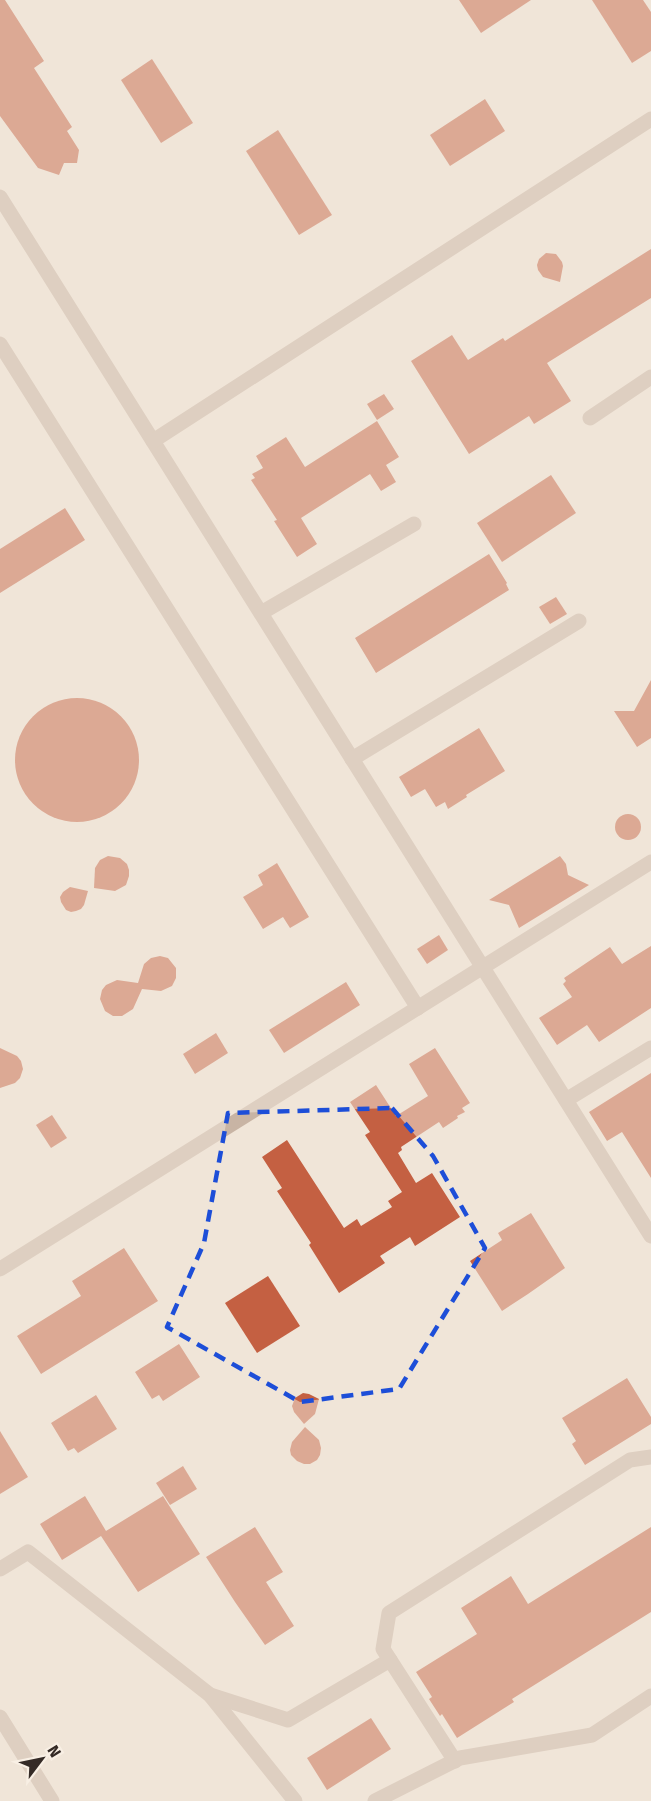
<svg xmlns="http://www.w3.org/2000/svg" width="651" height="1801" viewBox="0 0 651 1801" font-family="'Fira Sans',sans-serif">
<rect width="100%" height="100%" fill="#f0e5d8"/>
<g fill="#c46042">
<path d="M0,0h5l39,61 -10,7 38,59 -5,4 12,19 -2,13h-13l-5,12 -21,-7 -38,-52z"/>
<path d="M459,0h72l-50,33z"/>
<path d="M592,0h51l8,12v39l-19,12z"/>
<path d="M152,59l41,64 -32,20 -40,-63z"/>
<path d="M485,99l20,32 -55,35 -20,-31z"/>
<path d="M278,130l54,85 -33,20 -53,-84z"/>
<path d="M651,249v49l-104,65 24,38 -37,23 -5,-8 -60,38 -58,-93 41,-26 16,25 35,-22 2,3z"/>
<path d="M546,253l10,1 6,8 1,4 -3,16 -17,-5 -5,-7 -1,-5 2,-6z"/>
<path d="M384,394l10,15 -17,11 -10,-16z"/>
<path d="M377,421l22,36 -13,8 10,17 -15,9 -11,-17 -69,44 16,26 -20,13 -23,-36 3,-1 -26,-40 4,-2 -3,-4 11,-6 -7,-12 30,-19 19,30z"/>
<path d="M551,475l25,38 -74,49 -25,-39z"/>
<path d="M65,508l20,32 -85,53v-44z"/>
<path d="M489,554l18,29 -1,1 3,6 -133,83 -21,-35z"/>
<path d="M556,597l11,17 -17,10 -11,-17z"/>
<path d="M651,680v58l-14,9 -23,-36h20z"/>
<circle cx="77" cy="760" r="62"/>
<path d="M479,728l26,43 -39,24 1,2 -19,12 -3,-7 -9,5 -11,-18 -14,8 -12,-20z"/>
<circle cx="628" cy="827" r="13"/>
<path d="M108,856l12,2 7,6 2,6v6l-3,9 -11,6 -21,-3 1,-20 5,-8z"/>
<path d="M560,856l6,8 2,11 21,10 -70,43 -10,-23 -20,-5z"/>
<path d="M277,863l32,54 -19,11 -7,-11 -20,12 -20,-32 20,-12 -5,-10z"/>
<path d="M70,887l18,4 -4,14 -3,4 -5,2 -5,1 -5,-2 -5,-8 -1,-5 3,-5z"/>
<path d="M439,935l9,15 -21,14 -10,-15z"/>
<path d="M651,946v62l-52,34 -12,-17 -30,20 -18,-27 33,-21 -9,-13 3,-3 -2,-3 46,-31 12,17z"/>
<path d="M160,956l8,2 8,10v10l-4,8 -11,5 -19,-2 -9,20 -11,7h-9l-8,-5 -5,-12 2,-9 4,-5 11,-5 21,3 6,-19 7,-6z"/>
<path d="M346,982l14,23 -76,48 -15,-23z"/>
<path d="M216,1033l12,20 -33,21 -12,-20z"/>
<path d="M0,1048l17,8 4,5 2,8 -3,9 -5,5 -15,5z"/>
<path d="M435,1048l35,55 -8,5 3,4 -8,4 1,2 -15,10 -4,-6 -38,25 1,3 -4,3 18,30 16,-10 28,44 -45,29 -5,-9 -30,19 5,7 -46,30 -30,-48 2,-2 -34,-52 5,-3 -20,-31 25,-17 57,88 13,-9 4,7 31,-19 -4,-6 14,-9 -37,-57 5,-3 -20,-30 26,-17 20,31 32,-20 -19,-32z"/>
<path d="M651,1073v105l-29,-46 -15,9 -18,-29z"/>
<path d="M52,1115l15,23 -16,10 -15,-23z"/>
<path d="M531,1213l34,55 -37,26 -26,17 -32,-50 32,-21 -4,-7z"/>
<path d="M124,1248l34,53 -117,73 -24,-38 64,-40 -9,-15z"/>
<path d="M268,1276l32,50 -43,27 -32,-50z"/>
<path d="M179,1344l21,33 -37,24 -4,-6 -7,4 -17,-27z"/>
<path d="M627,1378l24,39v7l-66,41 -13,-21 4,-3 -14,-23z"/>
<path d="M303,1393l6,1 10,5 -4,15 -11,10 -10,-12 -2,-6 3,-8z"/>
<path d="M96,1395l21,34 -39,24 -4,-5 -6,3 -17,-28z"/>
<path d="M305,1427l14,13 2,8 -1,7 -3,5 -7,4h-6l-7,-3 -6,-6 -1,-5 2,-8z"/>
<path d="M0,1431l28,46 -28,17z"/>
<path d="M183,1466l14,23 -27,16 -14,-22z"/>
<path d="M85,1496l21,35 57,-35 37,58 -62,38 -37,-56 -39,24 -22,-36z"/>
<path d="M255,1527l28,45 -17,10 28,44 -29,19 -30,-43 -29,-45z"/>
<path d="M651,1527v85l-139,87 2,3 -57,36 -15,-24 -2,2 -11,-17 3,-2 -16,-25 61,-38 -16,-26 50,-32 17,28z"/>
<path d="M371,1718l20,31 -64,41 -20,-32z"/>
</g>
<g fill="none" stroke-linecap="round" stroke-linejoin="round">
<g stroke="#c8b4a4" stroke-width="15">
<path d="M0,197l651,1039"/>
<path d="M0,344l418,664"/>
<path d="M590,418l61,-41"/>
<path d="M153,441l498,-322"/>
<path d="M261,613l153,-89"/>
<path d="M352,759l227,-138"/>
<path d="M566,1100l85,-52"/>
<path d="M0,1269l651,-407"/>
<path d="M0,1569l28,-17 182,143 85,106"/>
<path d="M210,1695l78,25 102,-60"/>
<path d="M0,1717l52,84"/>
<path d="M455,1761l-72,-112 6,-36 241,-153 21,-3"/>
<path d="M375,1801l85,-43 132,-23 59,-39"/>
</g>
</g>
<path d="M0 0H651V1801H0ZM392,1108l41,48 52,92 -86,141 -99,13 -133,-75 37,-84 24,-130z" fill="#f0e5d8" fill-opacity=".55" fill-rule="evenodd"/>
<path fill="none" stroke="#1d4ed8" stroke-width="4.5" stroke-dasharray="12 8" stroke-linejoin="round" d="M392,1108l41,48 52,92 -86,141 -99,13 -133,-75 37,-84 24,-130z"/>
<g transform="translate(42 1759) rotate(58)" stroke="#f8efe4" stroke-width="4.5" paint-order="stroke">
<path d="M0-4.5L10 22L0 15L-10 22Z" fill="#342a26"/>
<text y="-9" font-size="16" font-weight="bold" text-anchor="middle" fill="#342a26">N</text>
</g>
</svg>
